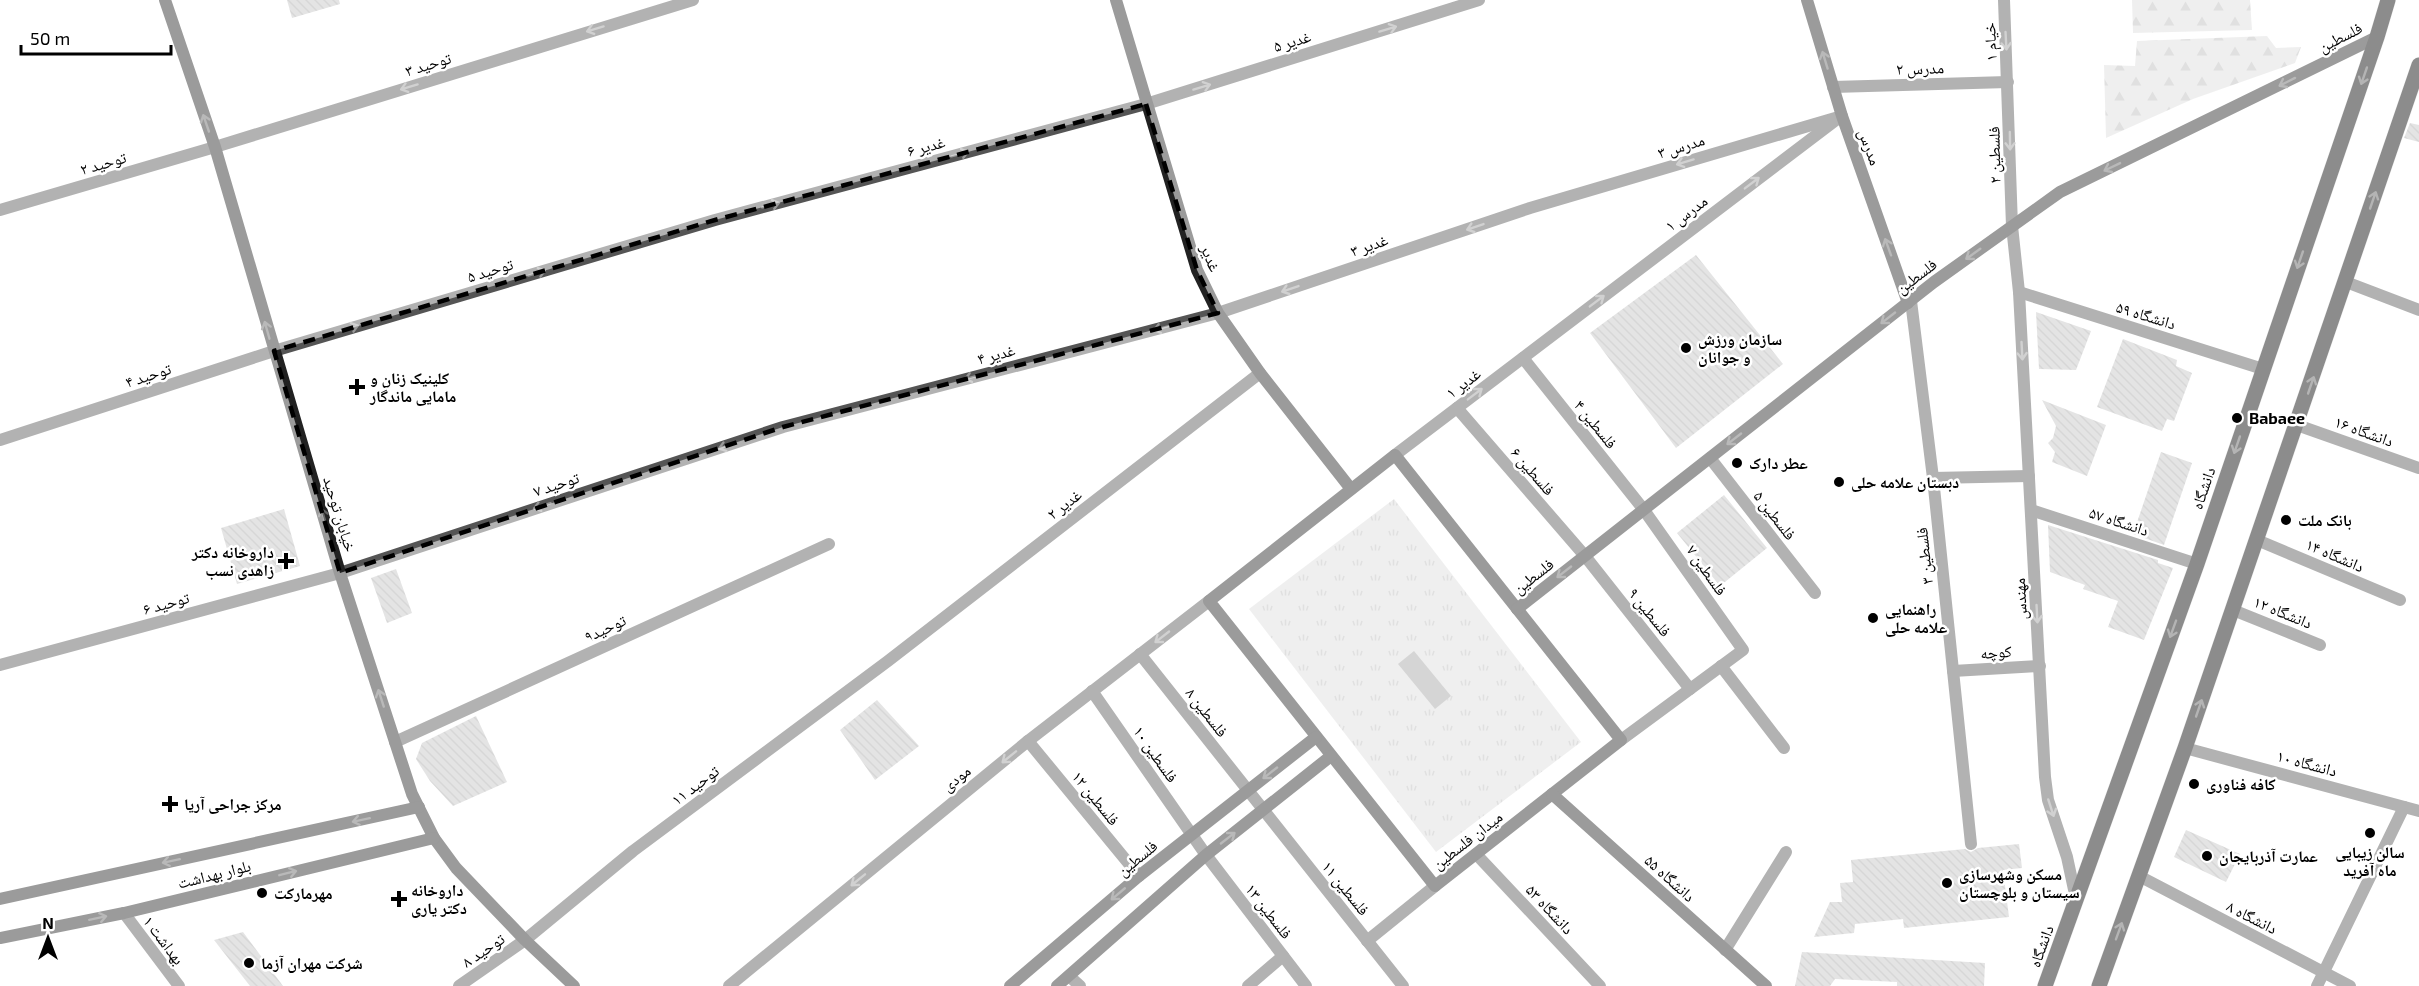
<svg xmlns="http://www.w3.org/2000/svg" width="2419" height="986" viewBox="0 0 2419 986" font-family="'Exo 2','Noto Naskh Arabic',sans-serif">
<defs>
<pattern id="forest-firs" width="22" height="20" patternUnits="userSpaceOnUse" patternTransform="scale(1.5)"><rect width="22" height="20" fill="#dcdcdc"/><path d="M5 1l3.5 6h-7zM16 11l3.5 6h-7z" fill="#bbb"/></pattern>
<pattern id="park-tufts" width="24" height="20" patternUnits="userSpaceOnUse" patternTransform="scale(1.5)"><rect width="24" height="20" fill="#dcdcdc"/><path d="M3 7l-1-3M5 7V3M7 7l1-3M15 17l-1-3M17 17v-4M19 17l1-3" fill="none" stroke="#bbb"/></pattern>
<pattern id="building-back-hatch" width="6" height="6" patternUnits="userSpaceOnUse" patternTransform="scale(1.5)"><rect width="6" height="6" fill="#c4c4c4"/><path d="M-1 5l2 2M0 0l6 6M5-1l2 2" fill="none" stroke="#a7a7a7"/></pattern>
</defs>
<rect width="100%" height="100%" fill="#fff"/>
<g fill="url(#forest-firs)">
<path d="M2132,0h118l2,30 -119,3z"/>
<path d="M2267,36l9,12 25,-1 -6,16 -102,36 -87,39 -2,-73 31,1 2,-25z"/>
</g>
<path fill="url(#park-tufts)" d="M1394,499l187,243 -145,110 -187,-243z"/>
<path fill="#a3a3a3" d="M1414,651l37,45 -16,13 -37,-45z"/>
<g fill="url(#building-back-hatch)">
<path d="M287,0h52l1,4 -48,14z"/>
<path d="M2410,123l9,2v17l-15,-4z"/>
<path d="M1696,255l87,109 -107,84 -86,-115z"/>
<path d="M2036,312l55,19 -15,39 -37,-1z"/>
<path d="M2123,339l54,21 -1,6 16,7 -18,48 -7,-2 -5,12 -65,-24z"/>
<path d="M2042,400l64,25 -19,51 -35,-14 3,-10 -7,-9 5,-5 3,-12z"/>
<path d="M2161,452l31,11 -28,82 -31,-11z"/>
<path d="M1724,495l43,53 -47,38 -43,-53z"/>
<path d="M284,509l16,57 -63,18 -16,-56z"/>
<path d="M2048,525l110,35v3l15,5 -29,72 -36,-13 10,-26 -35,-12 2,-4 -35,-13z"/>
<path d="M396,569l16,44 -25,10 -16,-45z"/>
<path d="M877,700l42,46 -44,34 -35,-50z"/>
<path d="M476,716l31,66 -54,24 -23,-25 -14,-22 6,-16z"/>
<path d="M2186,830l54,24 -14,28 -52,-25z"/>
<path d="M2019,844l3,24 -19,2 6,47 -105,11 -1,-9 -48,5 -1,9 -40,4 16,-35h12l-2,-19 13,-1 -2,-22 114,-11 6,3 7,-4z"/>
<path d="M243,932l40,54h-33l-36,-46z"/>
<path d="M1802,952l183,11 -1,23h-87v-4l-62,-3 -5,7h-35z"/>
</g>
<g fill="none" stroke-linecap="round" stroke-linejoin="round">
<g stroke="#dbdbdb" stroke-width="16">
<g id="primary">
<path d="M2045,986l152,-422 180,-527 11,-37"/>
<path d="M2099,986l86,-238 234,-683"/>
</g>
</g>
<g stroke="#555" stroke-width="12">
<path d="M2004,0l8,226 7,66 26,485 3,23 19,57 9,42"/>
<path d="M1833,87l175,-5"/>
<path d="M0,210l215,-63 478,-147"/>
<path d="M2346,282l73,28"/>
<path d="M2019,292l244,77"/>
<path d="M1911,301l22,177 38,366"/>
<path d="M1523,358l121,152 99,140 -122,90"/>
<path d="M1457,408l128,148 105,133"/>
<path d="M2297,425l122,43"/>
<path d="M0,440l274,-89 441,-131 431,-116 333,-104"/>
<path d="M1395,455l441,-335"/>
<path d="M1710,458l105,135"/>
<path d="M1933,478l96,-2"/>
<path d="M2031,510l166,54"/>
<path d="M2257,540l143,60"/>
<path d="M2233,610l87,35"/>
<path d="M1140,654l263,332"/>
<path d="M0,665l340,-92 443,-146 435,-114 312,-105 312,-92"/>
<path d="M1721,666l63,82"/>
<path d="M1953,671l87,-5"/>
<path d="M1092,691l114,164 100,131"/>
<path d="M1028,741l111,135"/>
<path d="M395,742l434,-198"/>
<path d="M2185,748l234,63"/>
<path d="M1476,854l124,132"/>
<path d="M2139,876l211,110"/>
<path d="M124,913l55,73"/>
<path d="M1367,941l68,-55"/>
<path d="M1725,950l61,-98"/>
<path d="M1069,976l11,10"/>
<path d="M459,986l66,-46 108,-89 255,-190 372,-288"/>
<path d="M729,986l299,-245 181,-140"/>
<path d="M1248,986l35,-30"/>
<path d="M2317,986l87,-179"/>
</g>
<g stroke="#222" stroke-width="12">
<path d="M165,0l50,147 125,426 72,221 22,44 22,30 69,72 49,46"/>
<path d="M1116,0l81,270 21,43 42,60 91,116"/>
<path d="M1807,0l35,116 66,187"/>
<path d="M1395,455l226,285 -186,146 -226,-285z"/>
<path d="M1517,609l417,-327 126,-90 317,-155"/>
<path d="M1552,794l214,192"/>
<path d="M0,899l419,-92"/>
<path d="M0,938l124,-25 310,-75"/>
<path d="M1010,986l129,-110 177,-139"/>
<path d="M1057,986l149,-131 125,-99"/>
</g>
<use href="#primary" stroke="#000" stroke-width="15"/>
</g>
<defs><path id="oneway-shaft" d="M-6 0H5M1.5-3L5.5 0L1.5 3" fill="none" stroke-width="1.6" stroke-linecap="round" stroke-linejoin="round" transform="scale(1.5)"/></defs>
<g stroke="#999">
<use href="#oneway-shaft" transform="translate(595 29) rotate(163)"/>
<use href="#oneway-shaft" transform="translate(1388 29) rotate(-17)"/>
<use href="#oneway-shaft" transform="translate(2006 41) rotate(87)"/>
<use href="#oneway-shaft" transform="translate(409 87) rotate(163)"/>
<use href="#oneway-shaft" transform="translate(1202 87) rotate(-17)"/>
<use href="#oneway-shaft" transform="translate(2010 141) rotate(89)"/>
<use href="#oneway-shaft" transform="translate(960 154) rotate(-15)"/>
<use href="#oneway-shaft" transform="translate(1685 162) rotate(163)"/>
<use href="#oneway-shaft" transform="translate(1752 183) rotate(-37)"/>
<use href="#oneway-shaft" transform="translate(771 205) rotate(-15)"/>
<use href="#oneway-shaft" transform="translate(1475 227) rotate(161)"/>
<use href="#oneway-shaft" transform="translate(537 273) rotate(-17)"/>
<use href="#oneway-shaft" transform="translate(1290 289) rotate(161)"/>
<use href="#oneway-shaft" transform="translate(1597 301) rotate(-37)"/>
<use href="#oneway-shaft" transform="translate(350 328) rotate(-17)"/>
<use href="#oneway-shaft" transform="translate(1162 328) rotate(165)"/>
<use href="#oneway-shaft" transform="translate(2022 351) rotate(87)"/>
<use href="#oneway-shaft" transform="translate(973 377) rotate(165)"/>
<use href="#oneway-shaft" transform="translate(1475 394) rotate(-37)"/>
<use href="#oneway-shaft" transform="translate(727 446) rotate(162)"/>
<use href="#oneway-shaft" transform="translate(542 506) rotate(162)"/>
<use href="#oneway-shaft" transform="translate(2037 614) rotate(87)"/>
<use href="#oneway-shaft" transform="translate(1162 637) rotate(142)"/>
<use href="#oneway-shaft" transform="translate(1009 757) rotate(141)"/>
<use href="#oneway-shaft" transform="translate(2051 808) rotate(72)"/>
<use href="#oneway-shaft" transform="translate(858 880) rotate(141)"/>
</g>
<g stroke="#646464">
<use href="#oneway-shaft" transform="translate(1825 60) rotate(-107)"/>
<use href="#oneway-shaft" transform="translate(2287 82) rotate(153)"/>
<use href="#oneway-shaft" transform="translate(206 123) rotate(-109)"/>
<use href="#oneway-shaft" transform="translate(2112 167) rotate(154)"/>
<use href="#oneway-shaft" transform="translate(1888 247) rotate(-110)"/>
<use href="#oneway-shaft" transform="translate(1973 254) rotate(144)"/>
<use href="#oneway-shaft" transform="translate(1888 318) rotate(142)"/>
<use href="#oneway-shaft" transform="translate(267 330) rotate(-106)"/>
<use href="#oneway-shaft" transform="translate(1734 439) rotate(142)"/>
<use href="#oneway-shaft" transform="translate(324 517) rotate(-107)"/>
<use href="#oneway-shaft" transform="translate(1564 572) rotate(142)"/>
<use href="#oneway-shaft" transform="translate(381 698) rotate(-108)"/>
<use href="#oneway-shaft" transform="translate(1270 773) rotate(142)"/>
<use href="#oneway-shaft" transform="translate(361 820) rotate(168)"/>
<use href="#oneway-shaft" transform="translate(1228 838) rotate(-38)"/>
<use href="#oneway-shaft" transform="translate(171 861) rotate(168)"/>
<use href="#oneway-shaft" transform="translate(288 873) rotate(-14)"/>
<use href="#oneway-shaft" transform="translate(1118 894) rotate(140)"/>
<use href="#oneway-shaft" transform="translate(98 918) rotate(-12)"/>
</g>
<g stroke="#595959">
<use href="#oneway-shaft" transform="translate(2364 76) rotate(109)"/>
<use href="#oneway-shaft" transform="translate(2373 200) rotate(-71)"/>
<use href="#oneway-shaft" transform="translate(2300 260) rotate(109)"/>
<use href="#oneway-shaft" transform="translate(2311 385) rotate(-71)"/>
<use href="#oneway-shaft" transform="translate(2237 445) rotate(109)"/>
<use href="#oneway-shaft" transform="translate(2173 629) rotate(110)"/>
<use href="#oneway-shaft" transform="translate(2199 708) rotate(-71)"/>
<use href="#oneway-shaft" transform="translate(2119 931) rotate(-70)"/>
</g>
<path d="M0 0H2419V986H0ZM1146,104l51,166 21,43 -435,114 -443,146 -66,-222 441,-131z" fill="#fff" fill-opacity=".55" fill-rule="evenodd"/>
<path fill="none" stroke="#000" stroke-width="4.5" stroke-dasharray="12 8" stroke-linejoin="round" d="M1146,104l51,166 21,43 -435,114 -443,146 -66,-222 441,-131z"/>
<g fill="#000" stroke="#fff" stroke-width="2">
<circle cx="1686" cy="348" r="6"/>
<path d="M354 378h6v6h6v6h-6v6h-6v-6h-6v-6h6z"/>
<circle cx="2237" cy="418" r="6"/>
<circle cx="1737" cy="463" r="6"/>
<circle cx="1839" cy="482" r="6"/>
<circle cx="2286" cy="520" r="6"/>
<path d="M283 552h6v6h6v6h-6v6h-6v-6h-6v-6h6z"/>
<circle cx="1873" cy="618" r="6"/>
<circle cx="2194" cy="784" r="6"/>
<path d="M167 795h6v6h6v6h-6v6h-6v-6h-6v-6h6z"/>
<circle cx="2370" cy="833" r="6"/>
<circle cx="2207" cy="856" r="6"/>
<circle cx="1947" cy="883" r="6"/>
<circle cx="262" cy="893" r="6"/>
<path d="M396 890h6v6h6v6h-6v6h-6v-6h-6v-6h6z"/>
<circle cx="249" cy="963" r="6"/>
</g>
<g text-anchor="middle" stroke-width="5" stroke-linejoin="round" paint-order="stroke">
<g font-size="16" fill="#000" stroke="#fff">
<text transform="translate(2340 37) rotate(-27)" y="6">فلسطین</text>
<text transform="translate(1292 41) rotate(-17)" y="6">غدیر ۵</text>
<text transform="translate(1990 42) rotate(-93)" y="6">خیام ۱</text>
<text transform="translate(428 64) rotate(-17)" y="6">توحید ۳</text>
<text transform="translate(1920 68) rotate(-2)" y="6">مدرس ۲</text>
<text transform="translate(926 146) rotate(-15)" y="6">غدیر ۶</text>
<text transform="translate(1681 146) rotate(-17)" y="6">مدرس ۳</text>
<text transform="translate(1870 147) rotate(70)" y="6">مدرس</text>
<text transform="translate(1994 155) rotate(-91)" y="6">فلسطین ۲</text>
<text transform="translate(103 163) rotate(-16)" y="6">توحید ۲</text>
<text transform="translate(1686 213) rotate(-37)" y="6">مدرس ۱</text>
<text transform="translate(1369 245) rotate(-19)" y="6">غدیر ۳</text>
<text transform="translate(1211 258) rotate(68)" y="6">غدیر</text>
<text transform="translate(490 270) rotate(-17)" y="6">توحید ۵</text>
<text transform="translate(1916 276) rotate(-37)" y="6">فلسطین</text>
<text transform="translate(2146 315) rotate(17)" y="6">دانشگاه ۵۹</text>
<text transform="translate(996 354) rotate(-15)" y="6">غدیر ۴</text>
<text transform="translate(148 375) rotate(-18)" y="6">توحید ۴</text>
<text transform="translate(1463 383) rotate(-37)" y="6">غدیر ۱</text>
<text transform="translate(1596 424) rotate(51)" y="6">فلسطین ۴</text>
<text transform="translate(2364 431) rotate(20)" y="6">دانشگاه ۱۶</text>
<text transform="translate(1533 471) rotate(49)" y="6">فلسطین ۶</text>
<text transform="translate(556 484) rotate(-18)" y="6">توحید ۷</text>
<text transform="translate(2203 488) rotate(-71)" y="6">دانشگاه</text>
<text transform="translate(1064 504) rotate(-38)" y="6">غدیر ۲</text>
<text transform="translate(340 514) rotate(73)" y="6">خیابان توحید</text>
<text transform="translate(1775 515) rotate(52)" y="6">فلسطین ۵</text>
<text transform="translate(2119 521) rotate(18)" y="6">دانشگاه ۵۷</text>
<text transform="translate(2335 555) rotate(23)" y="6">دانشگاه ۱۴</text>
<text transform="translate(1924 556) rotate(-96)" y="6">فلسطین ۳</text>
<text transform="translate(1707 570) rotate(55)" y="6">فلسطین ۷</text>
<text transform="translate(1533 576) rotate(-38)" y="6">فلسطین</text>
<text transform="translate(2020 599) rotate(-93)" y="6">مهندس</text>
<text transform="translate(166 603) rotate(-15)" y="6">توحید ۶</text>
<text transform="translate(1650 612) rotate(51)" y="6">فلسطین ۹</text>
<text transform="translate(2283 612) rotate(22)" y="6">دانشگاه ۱۲</text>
<text transform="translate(605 628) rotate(-25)" y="6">توحید۹</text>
<text transform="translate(1996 652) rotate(-4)" y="6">کوچه</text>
<text transform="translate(1207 712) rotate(52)" y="6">فلسطین ۸</text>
<text transform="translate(1156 754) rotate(55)" y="6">فلسطین ۱۰</text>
<text transform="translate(2307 763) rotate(15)" y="6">دانشگاه ۱۰</text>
<text transform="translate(956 778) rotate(-39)" y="6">مودی</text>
<text transform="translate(695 785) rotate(-37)" y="6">توحید ۱۱</text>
<text transform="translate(1096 798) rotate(51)" y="6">فلسطین ۱۲</text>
<text transform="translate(1467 840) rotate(-38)" y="6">میدان فلسطین</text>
<text transform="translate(1137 858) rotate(-39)" y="6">فلسطین</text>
<text transform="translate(214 874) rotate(-14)" y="6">بلوار بهداشت</text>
<text transform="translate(1670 878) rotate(42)" y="6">دانشگاه ۵۵</text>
<text transform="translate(1346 888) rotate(51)" y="6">فلسطین ۱۱</text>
<text transform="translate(1550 909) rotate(47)" y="6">دانشگاه ۵۳</text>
<text transform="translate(1269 911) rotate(52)" y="6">فلسطین ۱۳</text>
<text transform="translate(2252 917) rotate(27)" y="6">دانشگاه ۸</text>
<text transform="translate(164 940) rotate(53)" y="6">بهداشت ۱</text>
<text transform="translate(2041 946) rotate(-70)" y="6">دانشگاه</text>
<text transform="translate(483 950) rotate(-34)" y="6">توحید ۸</text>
</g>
<g font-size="16" font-weight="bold" fill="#000" stroke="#fff" text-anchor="start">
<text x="1698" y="345">سازمان ورزش<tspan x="1698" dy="18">و جوانان</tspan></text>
<text x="370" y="384">کلینیک زنان و<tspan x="370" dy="18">مامایی ماندگار</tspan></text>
<text x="2249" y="424">Babaee</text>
<text x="1749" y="469">عطر دارک</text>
<text x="1851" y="488">دبستان علامه حلی</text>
<text x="2298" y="526">بانک ملت</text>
<text x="274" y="558" text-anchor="end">داروخانه دکتر<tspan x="274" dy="18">زاهدی نسب</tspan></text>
<text x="1885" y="615">راهنمایی<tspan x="1885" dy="18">علامه حلی</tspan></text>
<text x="2206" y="790">کافه فناوری</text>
<text x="184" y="810">مرکز جراحی آریا</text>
<text x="2370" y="858" text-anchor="middle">سالن زیبایی<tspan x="2370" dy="18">ماه آفرید</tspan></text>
<text x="2219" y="862">عمارت آذربایجان</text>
<text x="1959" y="880">مسکن وشهرسازی<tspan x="1959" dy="18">سیستان و بلوچستان</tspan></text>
<text x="411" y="896">داروخانه<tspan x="411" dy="18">دکتر یاری</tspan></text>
<text x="274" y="899">مهرمارکت</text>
<text x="261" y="969">شرکت مهران آزما</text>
</g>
</g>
<g transform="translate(48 938)" stroke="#ffffff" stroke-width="4.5" paint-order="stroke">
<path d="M0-4.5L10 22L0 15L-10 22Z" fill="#000000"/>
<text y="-9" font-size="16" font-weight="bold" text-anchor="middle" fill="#000000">N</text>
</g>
<path d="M21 45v9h150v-9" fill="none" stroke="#000000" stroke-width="3"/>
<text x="30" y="45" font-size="18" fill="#000000" stroke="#ffffff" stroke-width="4.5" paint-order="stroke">50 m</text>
</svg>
